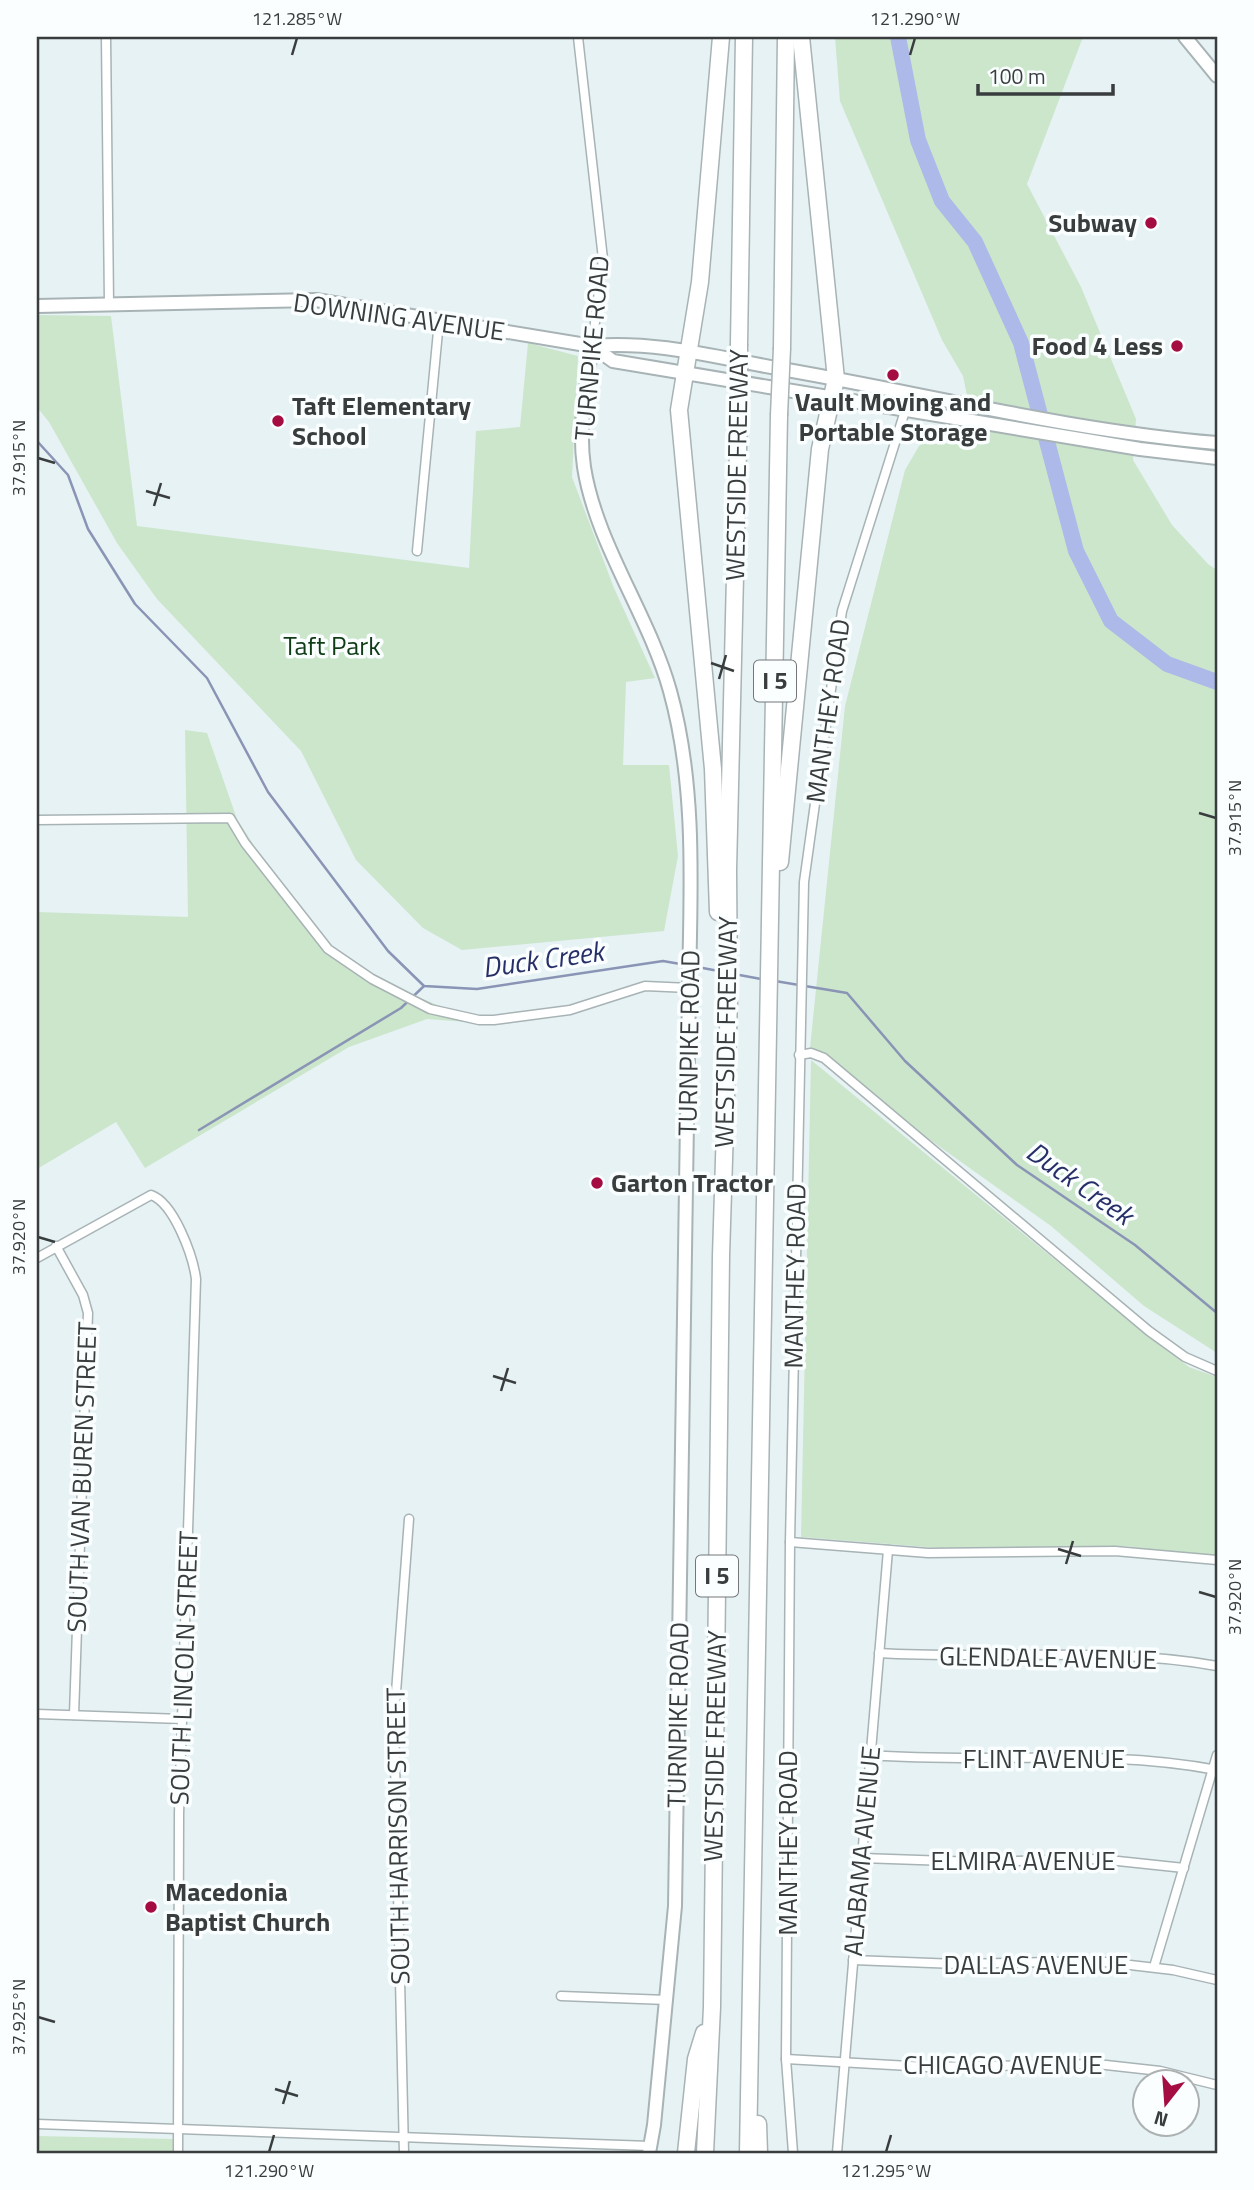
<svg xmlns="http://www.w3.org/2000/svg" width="1254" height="2190" viewBox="0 0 1254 2190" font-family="'Titillium Web',sans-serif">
<rect width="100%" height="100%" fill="#e7f2f5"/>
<g fill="#cce6cc">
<path d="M835,37h248l-56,147 54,103 55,132 -3,41 39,65 36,39 9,6v783l-73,-47 -93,-80 -167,-119 -74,-59 35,-342 60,-236 24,-41 48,15 -14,-68 -21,-36 -102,-239z"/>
<path d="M37,315l74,1 26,210 332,42 7,-137 44,-4 8,-84 50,13 -6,121 42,111 41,90 -29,4 -3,83h46l9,91 -14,75 -202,19 -39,-22 -67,-68 -55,-109 -144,-152 -40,-56 -68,-121 -12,-15z"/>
<path d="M185,730l22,3 30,86 64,99 58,54 121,51 -53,-4 -78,28 -204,121 -29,-46 -79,47v-257l151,5z"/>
<path d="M811,1060l308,252 70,55 28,10v181l-91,-12 -187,2 -138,-11z"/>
<path d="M37,2136l136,3v14h-136z"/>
</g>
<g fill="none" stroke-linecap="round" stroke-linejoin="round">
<g stroke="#8a94b5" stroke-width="2.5">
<path d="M37,441l31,34 20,54 47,75 72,74 61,114 120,159 36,35 53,3 186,-28 23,4"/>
<path d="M692,966l32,6"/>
<path d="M734,974l27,5"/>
<path d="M775,981l72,12 58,68 112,104 118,80 82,68"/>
<path d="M199,1130l202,-122 23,-22"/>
</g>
<path stroke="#adb9e8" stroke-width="16" d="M898,37l20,103 24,61 33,41 46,101 55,208 35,70 56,43 50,18"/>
<g stroke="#a8b3b5" stroke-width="11">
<g id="street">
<path d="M106,37l3,267"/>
<path d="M578,37l25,222 -11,87"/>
<path d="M417,551l22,-230"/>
<path d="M37,820l193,-2 15,25 83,106 44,30 58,30 49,11h15l76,-10 75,-24 44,2"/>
<path d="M799,1055l12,-2 13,5 325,273 36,26 32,14"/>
<path d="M56,1246l27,49 5,18 -14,402"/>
<path d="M37,1258l114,-63c23,8 42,61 45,84l-17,535 -1,339"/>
<path d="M790,1542l138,11 187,-2 102,9"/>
<path d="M879,1653c112,7 226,-7 338,13"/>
<path d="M37,1714l145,5"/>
<path d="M870,1755c116,9 232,-7 347,15"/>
<path d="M861,1858l116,4 122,-3 85,9"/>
<path d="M853,1960l104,4 139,-3 77,9 44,10"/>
<path d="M1154,1967l63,-212"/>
<path d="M561,1996l106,4"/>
<path d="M786,2059l141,8 170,-3 63,7 57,14"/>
<path d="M37,2124l613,22"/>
<path d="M404,2153l-10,-434 15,-200"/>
<path d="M793,2153l-7,-94 4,-517 14,-660 38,-271 63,-200"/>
<path d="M837,2153l51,-603"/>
</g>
</g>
<g stroke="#a8b3b5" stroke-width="16">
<g id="secondary">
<path d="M1185,37l32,39"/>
<path d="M37,306l279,-6 276,46c65,-6 131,13 195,24 143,25 285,61 430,73"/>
<path d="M592,346c-6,41 -14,80 -8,121 12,77 65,148 86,224 26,93 21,195 19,291"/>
<path d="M592,346l21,15 527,88 77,9"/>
<path d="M649,2153l5,-28 21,-219 14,-916"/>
</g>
</g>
<g stroke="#a8b3b5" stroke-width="19">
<g id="highway">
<path d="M739,344l5,-307"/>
<path d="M782,348l4,-311"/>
<path d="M780,862l40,-413 16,-70 -35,-342"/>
<path d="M718,912l-5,-143 -34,-359 21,-128 21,-245"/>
<path d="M758,2124l1,29"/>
<path d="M686,2153l10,-94 8,-26"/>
<path d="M705,2153l7,-146 9,-751 8,-257 -1,-129 11,-462"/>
<path d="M748,2153l31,-1738"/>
</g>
</g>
<use href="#street" stroke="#fff" stroke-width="8"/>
<use href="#secondary" stroke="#fff" stroke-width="12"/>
<use href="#highway" stroke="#fff" stroke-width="16"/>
<g stroke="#a8b3b5" stroke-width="19" stroke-linecap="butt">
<g id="highway-bridge">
<path d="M739,408v-64"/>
<path d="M779,415l3,-67"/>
</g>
</g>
<use href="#highway-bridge" stroke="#fff" stroke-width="16"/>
</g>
<path fill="none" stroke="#393d3e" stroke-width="2.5" d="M292,55l5,-17M910,55l5,-17M38,458l17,5M146,491l24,7M154,506l7,-23M711,663l23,8M719,679l7,-24M1199,813l17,5M38,1237l17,5M493,1376l23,7M501,1391l7,-23M1058,1549l23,7M1066,1564l7,-23M1199,1592l17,5M38,2017l17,5M275,2089l23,7M283,2104l7,-23M269,2152l5,-17M886,2152l5,-17"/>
<g fill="#a50d42" stroke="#fafeff" stroke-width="2.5">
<circle cx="1151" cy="223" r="7"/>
<circle cx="1177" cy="346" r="7"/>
<circle cx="893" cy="375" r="7"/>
<circle cx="278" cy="421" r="7"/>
<circle cx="597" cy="1183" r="7"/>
<circle cx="151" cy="1907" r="7"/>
</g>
<g text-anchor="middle" stroke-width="7" stroke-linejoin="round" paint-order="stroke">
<g fill="#fafeff" stroke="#737778" stroke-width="2">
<rect x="754" y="660.5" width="42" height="41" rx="5"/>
<rect x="696" y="1555.5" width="42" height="41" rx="5"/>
</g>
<g font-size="24" font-weight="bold" fill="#393d3e">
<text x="775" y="689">I 5</text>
<text x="717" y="1584">I 5</text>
</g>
<g font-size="26" font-weight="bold" fill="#393d3e" stroke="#fafeff" text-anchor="start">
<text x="1137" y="232" text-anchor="end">Subway</text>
<text x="1163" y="355" text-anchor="end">Food 4 Less</text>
<text x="893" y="411" text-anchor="middle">Vault Moving and<tspan x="893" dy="30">Portable Storage</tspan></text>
<text x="292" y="415">Taft Elementary<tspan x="292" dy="30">School</tspan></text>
<text x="611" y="1192">Garton Tractor</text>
<text x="165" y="1901">Macedonia<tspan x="165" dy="30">Baptist Church</tspan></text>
</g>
<g font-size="26" fill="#393d3e" stroke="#fafeff">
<text transform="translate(399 317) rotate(8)" y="9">DOWNING AVENUE</text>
<text transform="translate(592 348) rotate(-85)" y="9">TURNPIKE ROAD</text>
<text transform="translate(737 465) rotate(-89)" y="9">WESTSIDE FREEWAY</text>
<text transform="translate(828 711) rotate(-82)" y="9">MANTHEY ROAD</text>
<text transform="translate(726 1032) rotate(-89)" y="9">WESTSIDE FREEWAY</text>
<text transform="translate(689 1043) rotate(-89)" y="9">TURNPIKE ROAD</text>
<text transform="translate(795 1276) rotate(-89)" y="9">MANTHEY ROAD</text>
<text transform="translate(82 1477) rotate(-88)" y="9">SOUTH VAN BUREN STREET</text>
<text transform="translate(1048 1658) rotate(1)" y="9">GLENDALE AVENUE</text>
<text transform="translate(184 1668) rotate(-88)" y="9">SOUTH LINCOLN STREET</text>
<text transform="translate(678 1715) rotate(-89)" y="9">TURNPIKE ROAD</text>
<text transform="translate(715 1746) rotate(-89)" y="9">WESTSIDE FREEWAY</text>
<text x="1044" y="1768">FLINT AVENUE</text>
<text transform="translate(398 1836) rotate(-91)" y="9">SOUTH HARRISON STREET</text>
<text transform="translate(788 1843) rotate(-90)" y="9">MANTHEY ROAD</text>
<text transform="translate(862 1851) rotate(-85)" y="9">ALABAMA AVENUE</text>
<text x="1023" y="1870">ELMIRA AVENUE</text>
<text x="1036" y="1974">DALLAS AVENUE</text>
<text x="1003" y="2074">CHICAGO AVENUE</text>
</g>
<g font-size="26" fill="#0f3b15" stroke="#fafeff">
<text x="332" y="655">Taft Park</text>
</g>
<g font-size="28" font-style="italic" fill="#272f68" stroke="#fafeff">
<text transform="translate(543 959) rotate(-8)" y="10">Duck Creek</text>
<text transform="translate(1080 1183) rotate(35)" y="10">Duck Creek</text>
</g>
</g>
<rect width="1254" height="2190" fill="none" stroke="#fafeff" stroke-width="77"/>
<g transform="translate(1166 2103) rotate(197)"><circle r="33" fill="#fafeff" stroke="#adb1b2" stroke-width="2"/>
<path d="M0-5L12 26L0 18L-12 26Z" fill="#a50d42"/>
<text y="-10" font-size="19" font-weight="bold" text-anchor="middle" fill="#393d3e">N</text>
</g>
<path d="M978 84v10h135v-10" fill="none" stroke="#393d3e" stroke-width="3.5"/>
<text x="988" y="84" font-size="21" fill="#393d3e" stroke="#fafeff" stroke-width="5" paint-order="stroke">100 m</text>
<rect x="38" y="38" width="1178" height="2114" fill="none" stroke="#393d3e" stroke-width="2.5"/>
<g font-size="18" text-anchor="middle" fill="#393d3e">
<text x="297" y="25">121.285°W</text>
<text x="915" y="25">121.290°W</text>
<text transform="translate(19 458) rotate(-90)" y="6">37.915°N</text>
<text transform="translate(1235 818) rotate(-90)" y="6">37.915°N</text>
<text transform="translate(19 1237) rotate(-90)" y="6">37.920°N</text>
<text transform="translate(1235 1597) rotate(-90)" y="6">37.920°N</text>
<text transform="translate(19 2017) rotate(-90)" y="6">37.925°N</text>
<text x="269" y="2177">121.290°W</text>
<text x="886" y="2177">121.295°W</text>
</g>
</svg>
